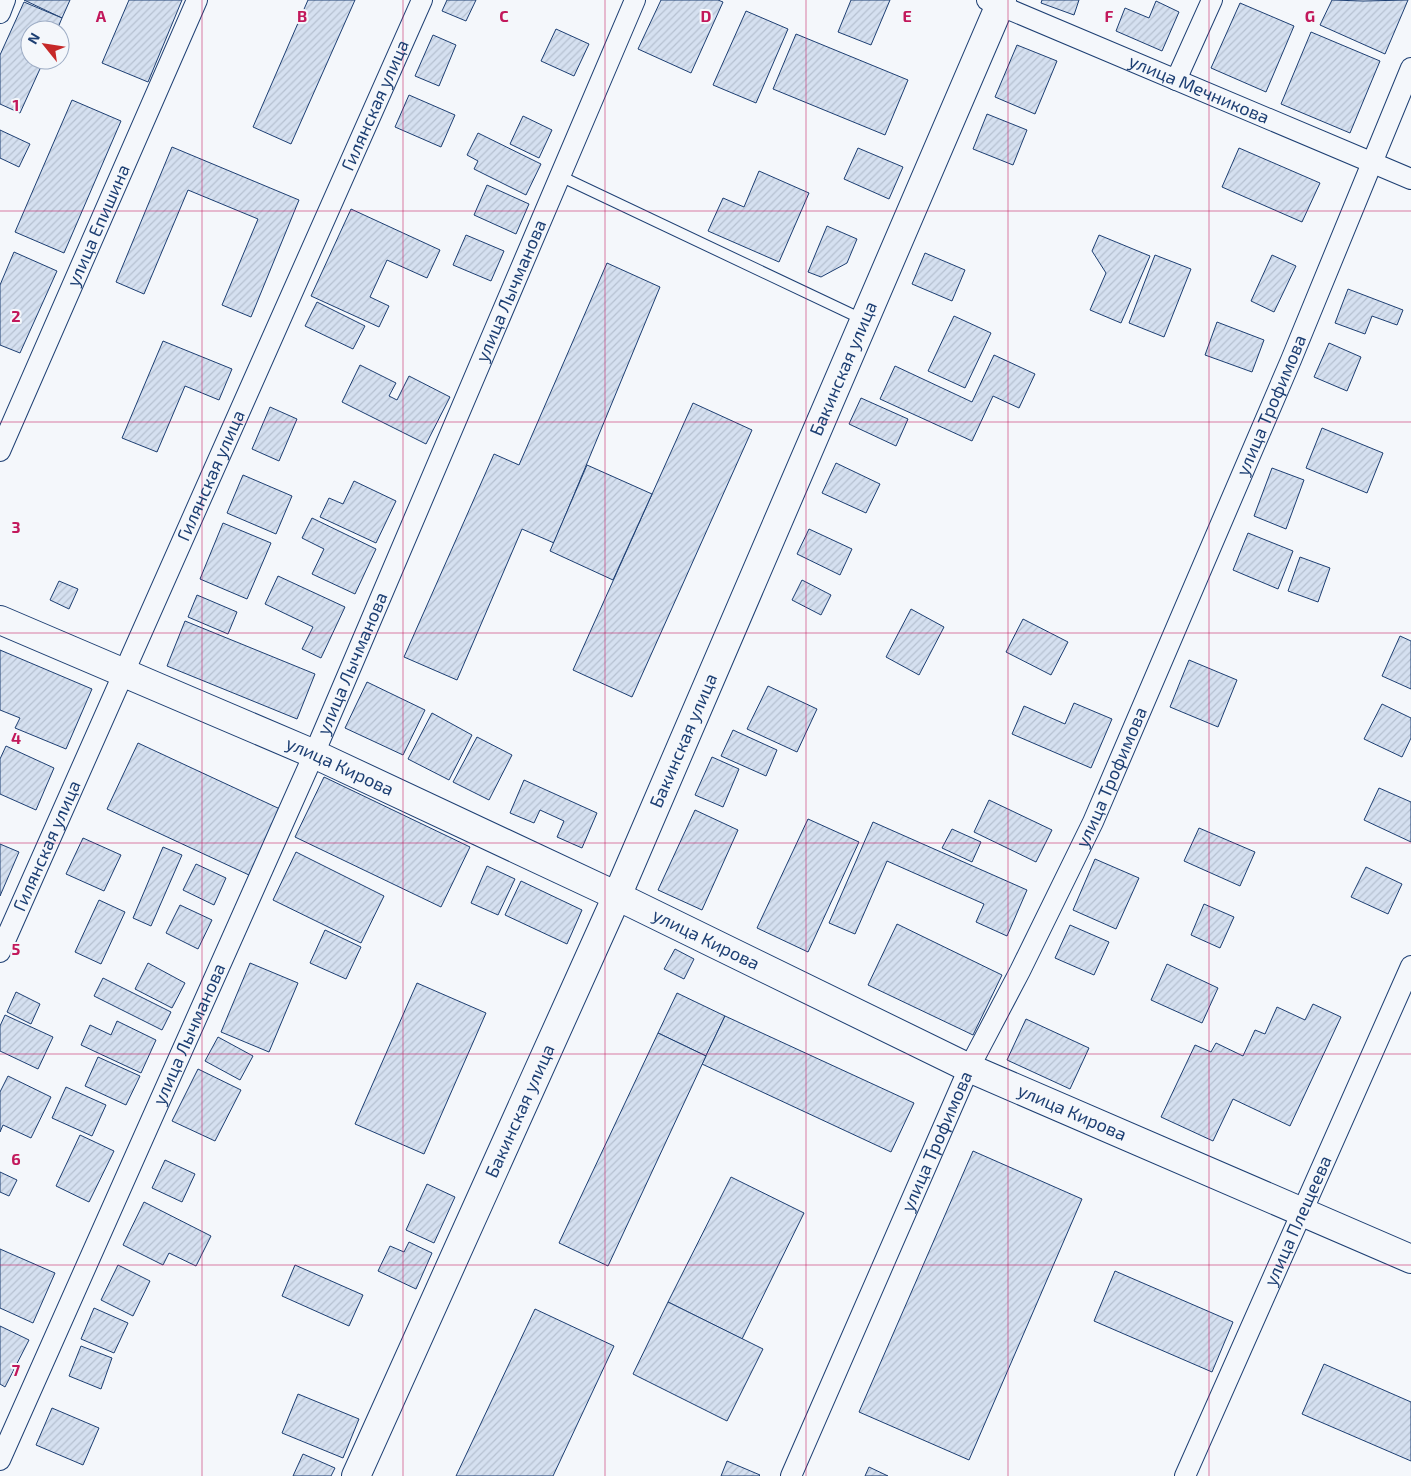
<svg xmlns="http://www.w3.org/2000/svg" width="1411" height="1476" viewBox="0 0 1411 1476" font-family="'Exo 2',sans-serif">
<defs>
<pattern id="building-hatch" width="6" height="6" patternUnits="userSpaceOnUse" patternTransform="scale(1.25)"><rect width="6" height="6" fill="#d5e0f0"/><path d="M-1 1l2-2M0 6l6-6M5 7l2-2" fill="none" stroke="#b6c1d1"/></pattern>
</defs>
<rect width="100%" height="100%" fill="#f4f7fb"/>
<g fill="url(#building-hatch)" stroke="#1d3f73">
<path d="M24,0h46l-8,18z"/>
<path d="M129,0h53l-34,82 -46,-19z"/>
<path d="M308,0h47l-64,144 -38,-17z"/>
<path d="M447,0h29l-10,21 -24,-10z"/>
<path d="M661,0h57l5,2 -32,71 -53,-24z"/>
<path d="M851,0h39l-19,45 -33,-13z"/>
<path d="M1042,0h37l-5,15 -33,-12z"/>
<path d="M1332,0l31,1 45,-1 -23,54 -65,-29z"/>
<path d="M1156,1l23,11 -17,39 -46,-20 9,-23 24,10z"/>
<path d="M24,2l38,16 -5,12h-27v30h14l-24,53 -20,-9v-49z"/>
<path d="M1240,3l54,23 -28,66 -55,-24z"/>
<path d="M746,11l42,18 -32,74 -43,-18z"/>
<path d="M556,29l33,15 -15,32 -33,-15z"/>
<path d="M1311,32l69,29 -30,72 -69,-29z"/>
<path d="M796,34l112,46 -23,55 -112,-46z"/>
<path d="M433,35l23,10 -17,41 -24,-10z"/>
<path d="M1017,45l40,16 -22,53 -40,-17z"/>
<path d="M409,95l46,20 -14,32 -46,-20z"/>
<path d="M72,100l49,21 -57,132 -49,-21z"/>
<path d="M987,114l40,16 -14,35 -40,-16z"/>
<path d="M523,116l29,14 -13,28 -29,-14z"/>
<path d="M0,130l30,14 -11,23 -19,-9z"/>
<path d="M478,133l63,31 -15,31 -52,-26 4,-8 -11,-6z"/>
<path d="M172,147l127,53 -48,117 -29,-12 36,-86 -70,-29 -44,104 -28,-12z"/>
<path d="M858,148l45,19 -14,32 -45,-20z"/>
<path d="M1239,148l81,35 -18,39 -80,-35z"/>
<path d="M759,171l50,22 -30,69 -71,-31 15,-33 21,9z"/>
<path d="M487,185l42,19 -13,30 -42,-19z"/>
<path d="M351,209l89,41 -13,28 -40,-18 -17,37 19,9 -10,21 -68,-31z"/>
<path d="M827,226l30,13 -10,24 -26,14 -13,-5z"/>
<path d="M466,235l38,16 -13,30 -38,-16z"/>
<path d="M1099,235l51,21 -29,67 -31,-13 16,-37 -14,-22z"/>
<path d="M14,252l43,19 -37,82 -20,-8v-60z"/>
<path d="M925,253l40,17 -13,31 -40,-17z"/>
<path d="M1155,255l36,14 -27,68 -35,-14z"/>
<path d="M1272,255l24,11 -22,46 -23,-11z"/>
<path d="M607,263l53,24 -106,256 -32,-14 -65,151 -53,-23 90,-203 25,11z"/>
<path d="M1348,289l55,21 -6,15 -25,-9 -7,18 -30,-11z"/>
<path d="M317,302l48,24 -12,23 -48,-23z"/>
<path d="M954,316l37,17 -26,55 -37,-17z"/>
<path d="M1217,322l47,18 -12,32 -47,-17z"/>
<path d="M163,341l69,28 -13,31 -34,-14 -28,66 -35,-14z"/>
<path d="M1329,343l32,14 -14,34 -33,-14z"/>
<path d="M994,355l41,19 -16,34 -26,-12 -21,45 -92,-42 15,-33 77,36z"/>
<path d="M360,365l36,18 -7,13 8,4 12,-24 41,21 -24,47 -84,-42z"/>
<path d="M861,398l47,21 -12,27 -47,-22z"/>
<path d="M693,403l59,27 -120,267 -59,-27z"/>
<path d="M270,407l27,12 -18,42 -27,-12z"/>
<path d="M1322,428l61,25 -16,40 -61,-25z"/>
<path d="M836,463l44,21 -14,29 -44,-20z"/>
<path d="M587,465l65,29 -39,86 -63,-29z"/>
<path d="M1272,468l32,12 -18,49 -32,-13z"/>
<path d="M243,475l49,21 -16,38 -49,-21z"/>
<path d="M354,481l42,20 -20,42 -56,-26 9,-19 14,6z"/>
<path d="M312,518l64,31 -21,45 -43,-20 12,-25 -22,-11z"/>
<path d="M223,523l48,20 -24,56 -47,-20z"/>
<path d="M809,529l43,20 -12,26 -43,-21z"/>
<path d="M1248,533l45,18 -15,38 -45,-19z"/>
<path d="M1300,557l30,11 -12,34 -30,-11z"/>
<path d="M278,576l67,31 -24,51 -19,-9 11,-22 -48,-23z"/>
<path d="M802,580l29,15 -10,20 -29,-15z"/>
<path d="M59,581l19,8 -9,20 -19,-9z"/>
<path d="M197,595l40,17 -9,22 -40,-17z"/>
<path d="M911,609l33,18 -25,48 -33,-18z"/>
<path d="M1023,619l45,23 -17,33 -45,-23z"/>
<path d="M185,621l130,53 -18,45 -130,-53z"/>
<path d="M1400,636l11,5v48l-29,-13z"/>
<path d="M0,650l92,39 -26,60 -51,-21 5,-10 -20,-8z"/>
<path d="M1189,660l48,20 -19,47 -48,-20z"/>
<path d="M367,682l58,28 -22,45 -58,-27z"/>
<path d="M768,686l49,23 -20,43 -50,-23z"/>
<path d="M1074,703l38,16 -21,49 -79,-34 12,-28 41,18z"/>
<path d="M1382,704l29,14v20l-9,19 -38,-18z"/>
<path d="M432,713l40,22 -23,45 -41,-21z"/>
<path d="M733,730l44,20 -11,26 -45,-20z"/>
<path d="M477,737l35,18 -23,45 -36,-18z"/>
<path d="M138,743l142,66 -31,66 -142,-66z"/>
<path d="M6,746l48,22 -18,42 -36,-16v-35z"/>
<path d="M712,757l27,12 -16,38 -28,-12z"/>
<path d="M324,777l146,70 -29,60 -146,-70z"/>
<path d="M524,780l73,33 -15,35 -25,-11 7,-16 -24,-11 -6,13 -24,-10z"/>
<path d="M1379,788l32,14v40l-47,-22z"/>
<path d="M989,800l63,30 -16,32 -62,-30z"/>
<path d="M695,810l43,20 -36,80 -44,-20z"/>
<path d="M808,819l51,23 -51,110 -51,-24z"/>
<path d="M873,822l154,68 -20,46 -31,-14 8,-18 -97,-43 -32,73 -26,-11z"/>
<path d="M1199,828l56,24 -15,34 -56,-25z"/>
<path d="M952,829l29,13 -9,20 -30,-14z"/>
<path d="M83,838l38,17 -17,36 -38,-17z"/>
<path d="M0,844l19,8 -19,44z"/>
<path d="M163,847l19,8 -31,71 -18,-8z"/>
<path d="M296,852l88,44 -23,47 -88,-43z"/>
<path d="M1095,859l44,19 -23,51 -43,-19z"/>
<path d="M196,864l30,14 -12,27 -31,-15z"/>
<path d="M487,866l28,13 -17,36 -27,-12z"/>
<path d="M1366,867l36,17 -14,30 -37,-17z"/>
<path d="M521,881l61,29 -15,34 -62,-29z"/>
<path d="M99,900l26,12 -24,52 -26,-12z"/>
<path d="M1204,904l30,13 -14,31 -29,-13z"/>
<path d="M180,905l32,15 -14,29 -32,-16z"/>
<path d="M897,924l105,51 -29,60 -105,-50z"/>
<path d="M1070,925l39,17 -15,33 -39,-17z"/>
<path d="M325,930l36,17 -15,32 -36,-16z"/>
<path d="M675,949l19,10 -10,20 -20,-10z"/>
<path d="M148,963l37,20 -13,25 -37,-19z"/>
<path d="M250,963l48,20 -29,69 -48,-20z"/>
<path d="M1167,964l51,24 -16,35 -51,-23z"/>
<path d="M103,978l68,34 -9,18 -68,-34z"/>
<path d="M417,983l69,30 -62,141 -69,-30z"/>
<path d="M16,992l24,12 -9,20 -24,-12z"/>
<path d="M677,993l48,23 -19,40 -48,-23z"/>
<path d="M1313,1004l28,13 -51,109 -57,-27 -20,42 -52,-24 34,-72 16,7 5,-9 27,13 12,-26 10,4 12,-27 28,13z"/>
<path d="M5,1015l48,22 -15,32 -38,-18v-25z"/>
<path d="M725,1016l189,87 -23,49 -189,-88z"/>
<path d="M1026,1019l63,29 -19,41 -63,-29z"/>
<path d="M117,1021l39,19 -15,33 -60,-28 9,-20 21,10z"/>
<path d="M658,1033l48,23 -98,210 -49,-23z"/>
<path d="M218,1037l35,19 -13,24 -35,-19z"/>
<path d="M98,1057l42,19 -14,29 -41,-19z"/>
<path d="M198,1069l43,21 -26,51 -43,-20z"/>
<path d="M8,1076l43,21 -20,41 -28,-13 -3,7v-40z"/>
<path d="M66,1087l40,18 -14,31 -40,-18z"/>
<path d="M80,1135l34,16 -25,51 -33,-16z"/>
<path d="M973,1151l109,48 -113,261 -110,-48z"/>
<path d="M165,1160l30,14 -13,28 -30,-14z"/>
<path d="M0,1172l17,8 -8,16 -9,-4z"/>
<path d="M731,1177l73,36 -62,126 -74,-37z"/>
<path d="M427,1184l28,13 -21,46 -28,-13z"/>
<path d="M144,1202l67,34 -15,30 -27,-13 -6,12 -40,-20z"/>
<path d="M409,1242l23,11 -16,36 -38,-18 12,-25 14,6z"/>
<path d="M0,1249l55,24 -22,50 -33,-15z"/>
<path d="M118,1265l32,16 -17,35 -32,-16z"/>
<path d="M295,1265l68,30 -14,31 -67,-30z"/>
<path d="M1115,1271l118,51 -21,50 -118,-51z"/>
<path d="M668,1302l95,47 -36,72 -94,-47z"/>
<path d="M94,1308l34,15 -14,30 -33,-14z"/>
<path d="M535,1309l79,37 -61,130h-97z"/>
<path d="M0,1326l29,14 -24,47 -5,-3z"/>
<path d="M81,1346l31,12 -11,31 -32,-13z"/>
<path d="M1324,1364l87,38v59l-109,-47z"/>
<path d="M298,1394l61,25 -16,39 -61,-25z"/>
<path d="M52,1408l47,20 -16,37 -47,-20z"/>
<path d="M303,1454l32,14 -4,8h-38z"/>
<path d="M727,1461l33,14 -1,1h-38z"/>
<path d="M869,1467l19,9h-23z"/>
</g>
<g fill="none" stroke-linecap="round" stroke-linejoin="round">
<g stroke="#1d3f73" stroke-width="12">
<path id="service" d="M560,176l304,144"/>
</g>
<g stroke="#1d3f73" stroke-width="22">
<g id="minor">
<path id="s1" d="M987,0l424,179"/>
<path d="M0,13l5,-13"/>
<path d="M1176,80l36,-80"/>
<path id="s2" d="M0,451l197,-451"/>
<path id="s3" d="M0,952l422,-952"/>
<path id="s4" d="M0,1460l314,-706 321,-754"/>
<path id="s5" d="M791,1476l178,-408 51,-97 73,-149 198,-462 120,-292"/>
<path id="s6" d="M1185,1476l226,-510"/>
</g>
</g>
<g stroke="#1d3f73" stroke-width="30">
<g id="secondary">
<path id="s7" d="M0,620l314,134 303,142 352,172 442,191"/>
<path id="s8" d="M356,1476l261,-580 385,-896"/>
</g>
</g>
<use href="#service" stroke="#f4f7fb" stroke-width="10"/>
<use href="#minor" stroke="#f4f7fb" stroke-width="20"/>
<use href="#secondary" stroke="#f4f7fb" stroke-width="28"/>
</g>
<path fill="none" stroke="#c2185b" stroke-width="1" stroke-opacity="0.55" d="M202,0v1476M403,0v1476M605,0v1476M806,0v1476M1008,0v1476M1209,0v1476M0,211h1411M0,422h1411M0,633h1411M0,843h1411M0,1054h1411M0,1265h1411"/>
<g text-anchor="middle" stroke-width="4" stroke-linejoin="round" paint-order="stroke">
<g font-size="18" fill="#1d3f73" stroke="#f4f7fb">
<text dy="6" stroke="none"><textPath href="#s1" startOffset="230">улица Мечникова</textPath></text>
<text dy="6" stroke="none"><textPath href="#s3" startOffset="926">Гилянская улица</textPath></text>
<text dy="6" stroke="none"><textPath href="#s2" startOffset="246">улица Епишина</textPath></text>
<text dy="6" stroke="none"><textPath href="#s4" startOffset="1276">улица Лычманова</textPath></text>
<text dy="6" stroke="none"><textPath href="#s8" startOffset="1210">Бакинская улица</textPath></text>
<text dy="6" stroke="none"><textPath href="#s5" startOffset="1174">улица Трофимова</textPath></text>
<text dy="6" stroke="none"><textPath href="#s3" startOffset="521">Гилянская улица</textPath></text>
<text dy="6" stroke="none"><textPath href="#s4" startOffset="871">улица Лычманова</textPath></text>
<text dy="6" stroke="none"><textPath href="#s8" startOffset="805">Бакинская улица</textPath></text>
<text dy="6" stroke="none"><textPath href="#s7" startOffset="370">улица Кирова</textPath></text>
<text dy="6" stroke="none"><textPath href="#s5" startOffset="769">улица Трофимова</textPath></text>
<text dy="6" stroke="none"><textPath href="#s3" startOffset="116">Гилянская улица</textPath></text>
<text dy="6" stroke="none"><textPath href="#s7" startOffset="775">улица Кирова</textPath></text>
<text dy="6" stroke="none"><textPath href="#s4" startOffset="466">улица Лычманова</textPath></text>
<text dy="6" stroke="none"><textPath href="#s8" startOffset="400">Бакинская улица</textPath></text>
<text dy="6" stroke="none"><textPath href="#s7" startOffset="1180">улица Кирова</textPath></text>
<text dy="6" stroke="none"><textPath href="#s5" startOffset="365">улица Трофимова</textPath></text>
<text dy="6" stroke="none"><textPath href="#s6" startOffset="279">улица Плещеева</textPath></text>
</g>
</g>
<g font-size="16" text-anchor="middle" font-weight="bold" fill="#c2185b" stroke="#f4f7fb" stroke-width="4" stroke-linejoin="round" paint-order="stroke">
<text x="101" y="22">A</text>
<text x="302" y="22">B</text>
<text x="504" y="22">C</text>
<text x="706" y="22">D</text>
<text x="907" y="22">E</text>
<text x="1109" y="22">F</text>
<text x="1310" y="22">G</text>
<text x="16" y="111">1</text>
<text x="16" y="322">2</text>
<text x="16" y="533">3</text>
<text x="16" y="744">4</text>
<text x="16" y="955">5</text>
<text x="16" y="1165">6</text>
<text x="16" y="1376">7</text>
</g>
<g transform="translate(45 45) rotate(300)"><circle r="24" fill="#f4f7fb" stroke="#9eadc5"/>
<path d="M0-4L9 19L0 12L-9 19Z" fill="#c62828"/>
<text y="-8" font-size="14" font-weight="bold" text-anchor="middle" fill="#1d3f73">N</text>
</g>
</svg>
